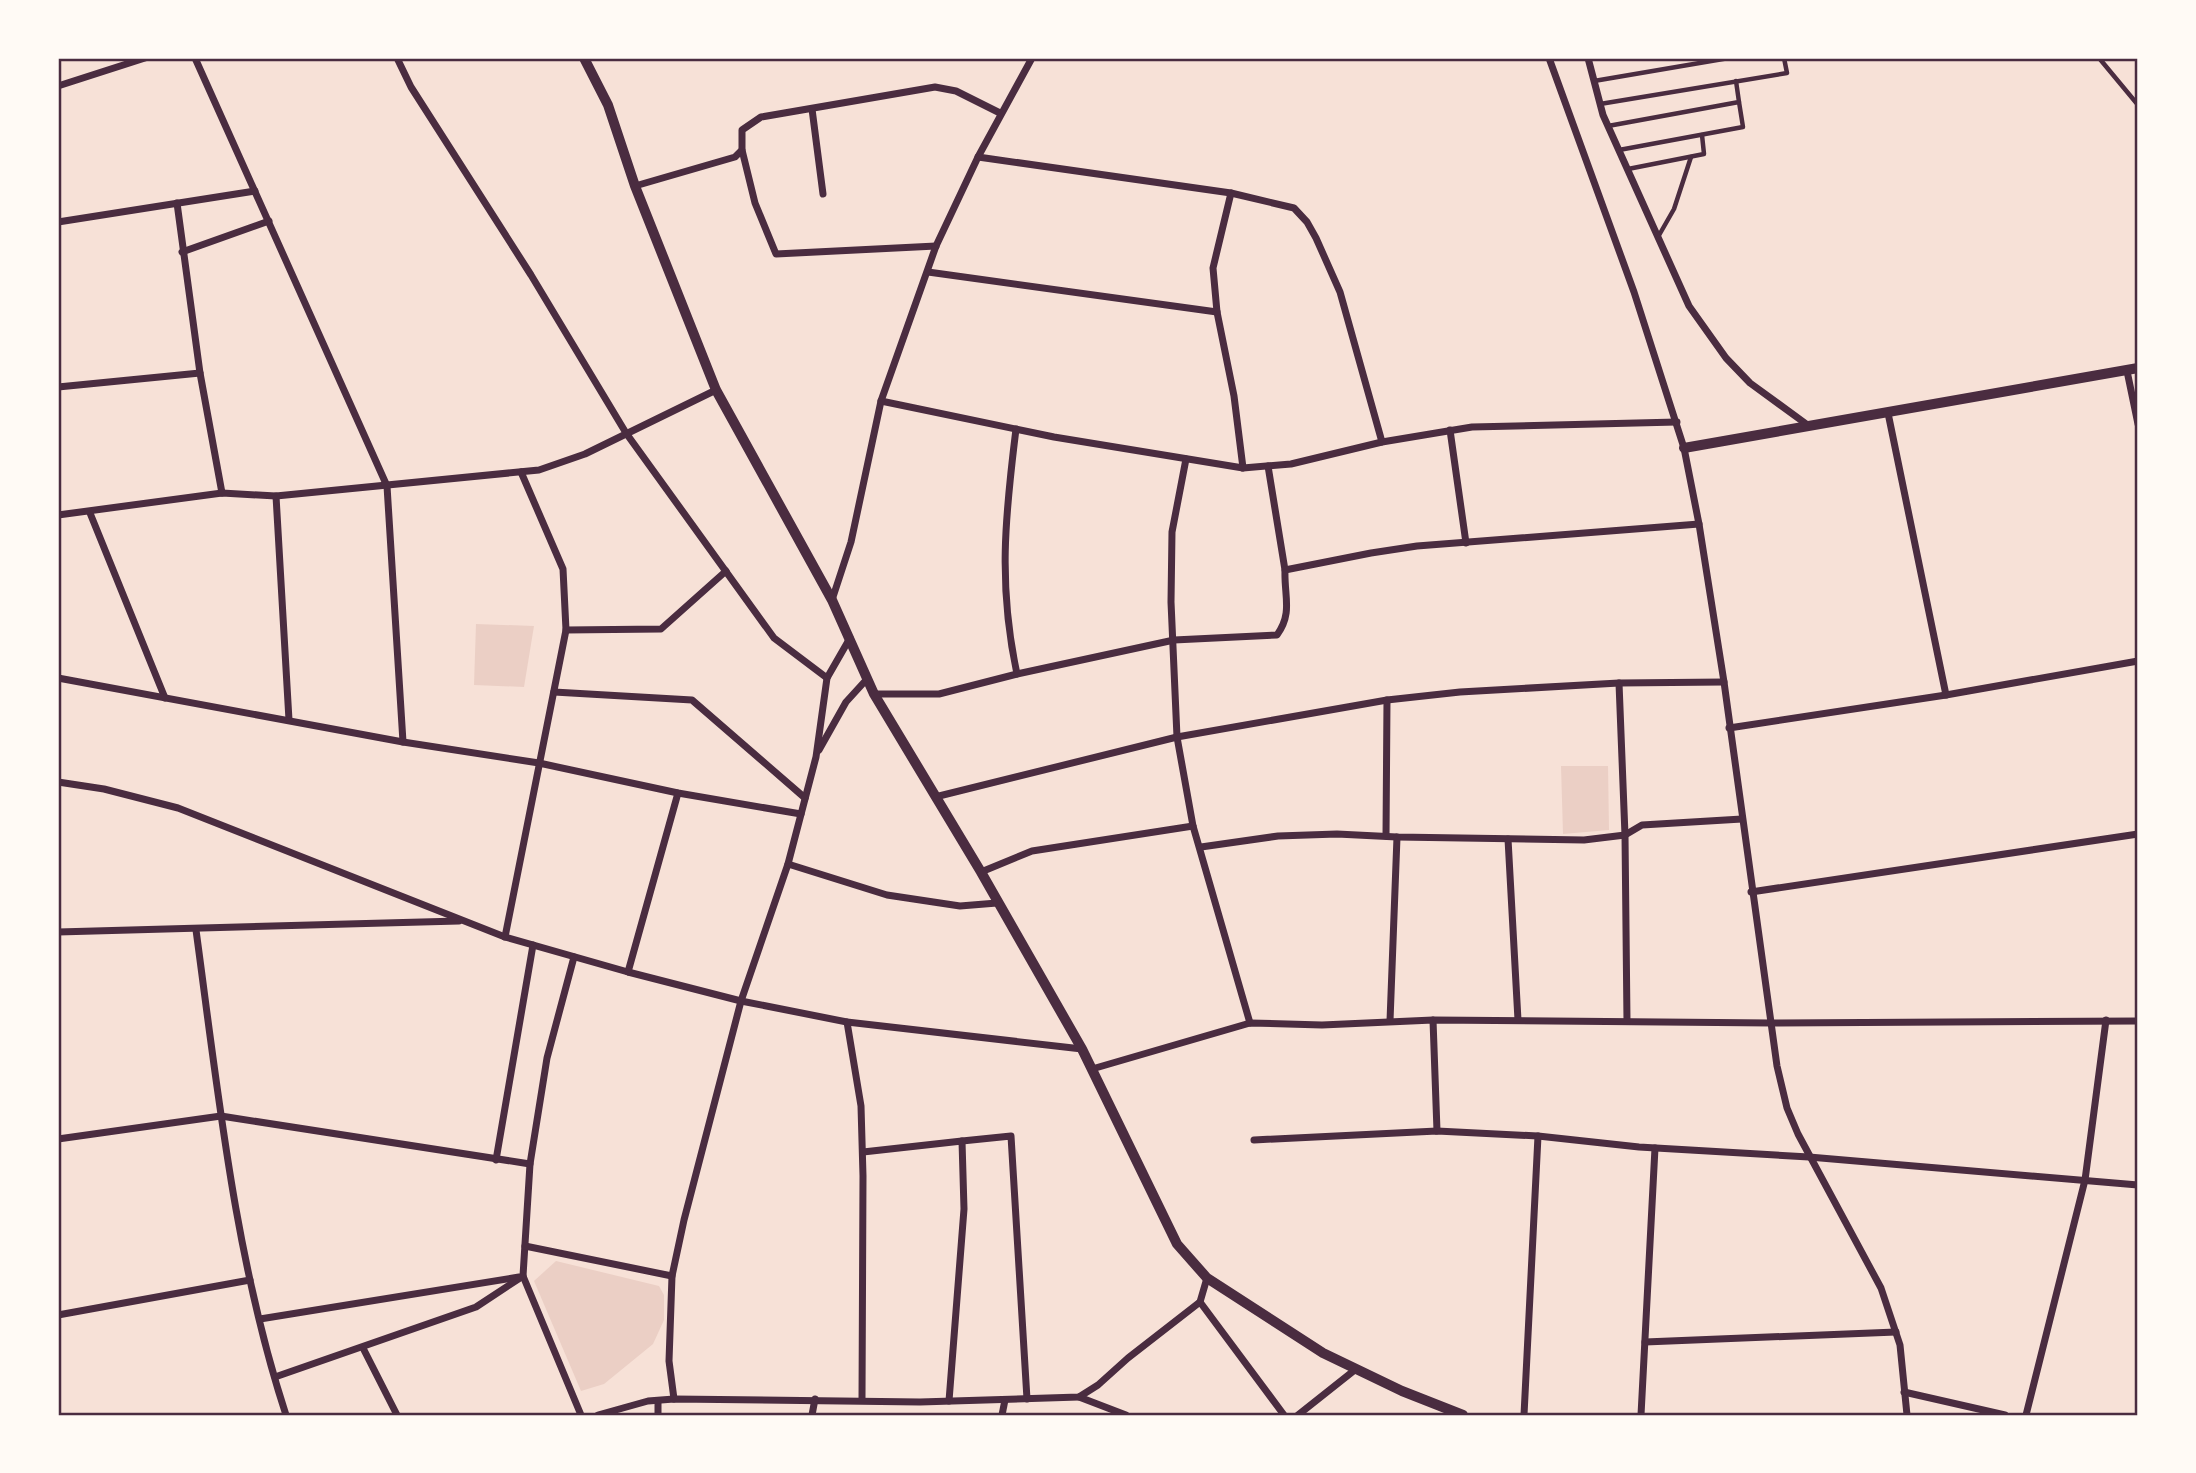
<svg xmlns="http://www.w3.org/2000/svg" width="2196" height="1473" viewBox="0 0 2196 1473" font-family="'Sofia Sans Condensed',sans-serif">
<rect width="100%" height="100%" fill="#f7e1d7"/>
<g fill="#ebcfc5">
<path d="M476,624l58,2 -10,61 -50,-2z"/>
<path d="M1561,766h47l1,64 -46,4z"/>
<path d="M556,1261l103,25 5,9v25l-11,24 -49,40 -23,7 -47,-110z"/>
</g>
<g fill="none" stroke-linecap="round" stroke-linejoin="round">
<g stroke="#4a2c40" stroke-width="4.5">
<path d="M2099,58l39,47"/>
<path d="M1594,81l135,-23"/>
<path d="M1600,104l187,-31 -3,-15"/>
<path d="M1608,126l131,-24 -3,-21"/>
<path d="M1619,150l124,-23 -4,-25"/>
<path d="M1628,169l76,-15 -2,-19"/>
<path d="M1658,237l16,-28 17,-52"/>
</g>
<g stroke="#4a2c40" stroke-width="7">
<path d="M195,58l192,428 16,256"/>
<path d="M397,58l14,29 120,188 95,158 148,205 53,40"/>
<path d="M1549,58l85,234 50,156 15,76 25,158 53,384 10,42 11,26 83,154 19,57 7,70"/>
<path d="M1588,58l15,57 86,191 37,52 24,25 59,43"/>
<path d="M58,86l87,-28"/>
<path d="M812,109l11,85"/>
<path d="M742,150l13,53 21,51 160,-8"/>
<path d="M978,157l253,36 63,15 13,14 9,16 24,54 42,150"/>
<path d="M635,186l100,-29 7,-7v-20l19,-13 174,-30 21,4 44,22"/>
<path d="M1231,193l-18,75 4,44 17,84 9,72"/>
<path d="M177,203l23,170 22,120"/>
<path d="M58,222l197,-31"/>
<path d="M182,252l87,-31"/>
<path d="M928,272l289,40"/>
<path d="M2127,371l11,53"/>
<path d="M58,387l142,-14"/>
<path d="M881,401l173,36 189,31 48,-4 91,-22 90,-15 205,-5"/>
<path d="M1888,413l58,282"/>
<path d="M1016,429c-11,88 -18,157 1,245"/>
<path d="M1450,430l16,113"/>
<path d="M1186,459l-14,73 -1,70 6,135 16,89 57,197"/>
<path d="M1268,466l17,104"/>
<path d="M276,496l13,224"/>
<path d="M90,513l75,185"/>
<path d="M58,515l164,-22 54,3 263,-26 46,-16 131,-64"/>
<path d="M832,600l19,-58 30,-141 55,-155 42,-89 54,-99"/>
<path d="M566,630l95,-1 65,-58"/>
<path d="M58,678l345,64 136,21 139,30 123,21"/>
<path d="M1619,683l6,152 2,186"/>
<path d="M554,692l138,8 113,98"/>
<path d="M874,694h65l78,-20 157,-34 103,-5c16,-22 7,-39 8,-65l86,-17 46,-7 282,-22"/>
<path d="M1729,728l217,-33 192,-34"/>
<path d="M819,750l27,-48 21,-23"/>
<path d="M58,782l46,7 74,19 327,129 123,35 113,29 106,21 235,27"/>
<path d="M935,797l242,-60 210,-37 73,-8 159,-9 105,-1"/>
<path d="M1386,836l1,-136"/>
<path d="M1508,839l10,181"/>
<path d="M1201,847l77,-11 59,-2 60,3 187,3 41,-5 17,-10 100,-6"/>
<path d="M788,864l99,31 73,11 37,-3"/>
<path d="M981,872l51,-21 161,-25"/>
<path d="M1751,892l387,-58"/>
<path d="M196,930c22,162 39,329 90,485"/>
<path d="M58,932l401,-11"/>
<path d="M505,937l61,-307 -3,-61 -42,-97"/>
<path d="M574,957l-27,101 -17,106 -7,112 58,139"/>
<path d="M628,972l50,-179"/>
<path d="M1433,1020l4,111"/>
<path d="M1390,1021l7,-184"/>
<path d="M847,1022l14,84 2,70 -1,224"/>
<path d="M1092,1069l158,-46 72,2 111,-5 338,3 367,-2"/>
<path d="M58,1139l163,-23 309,48"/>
<path d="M1254,1140l183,-9 101,5 101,11 170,10 329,28"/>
<path d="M962,1141l49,-5 16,263"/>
<path d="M863,1152l99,-11 2,68 -15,192"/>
<path d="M496,1160l37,-215"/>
<path d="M525,1246l147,30"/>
<path d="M1200,1302l84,113"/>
<path d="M58,1315l192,-35"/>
<path d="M260,1319l259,-42"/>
<path d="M1645,1342l251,-10"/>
<path d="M363,1348l34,67"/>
<path d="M275,1377l201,-70 47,-31"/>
<path d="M1904,1392l101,23"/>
<path d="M1079,1397l47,18"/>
<path d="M674,1399l-5,-38 3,-85 12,-56 57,-219 47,-137 28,-107 11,-79 23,-40"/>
<path d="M658,1401v14"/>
<path d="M598,1415l50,-14 26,-2 246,3 159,-5 19,-12 30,-27 72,-56 7,-24"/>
<path d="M812,1415l3,-16"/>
<path d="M1002,1415l3,-15"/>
<path d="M1298,1415l58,-46"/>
<path d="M1524,1415l14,-279"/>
<path d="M1641,1415l14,-267"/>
<path d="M2026,1415l59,-235 21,-160"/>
</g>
<g stroke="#4a2c40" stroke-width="10">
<path d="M584,58l24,47 27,81 81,204 116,210 42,94 107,178 101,177 95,195 30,34 116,75 79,38 61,24"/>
<path d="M1684,448l454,-80"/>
</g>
</g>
<rect width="2196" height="1473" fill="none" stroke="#fffaf5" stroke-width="119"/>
<rect x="60" y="60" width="2076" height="1354" fill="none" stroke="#4a2c40" stroke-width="2.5"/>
</svg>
